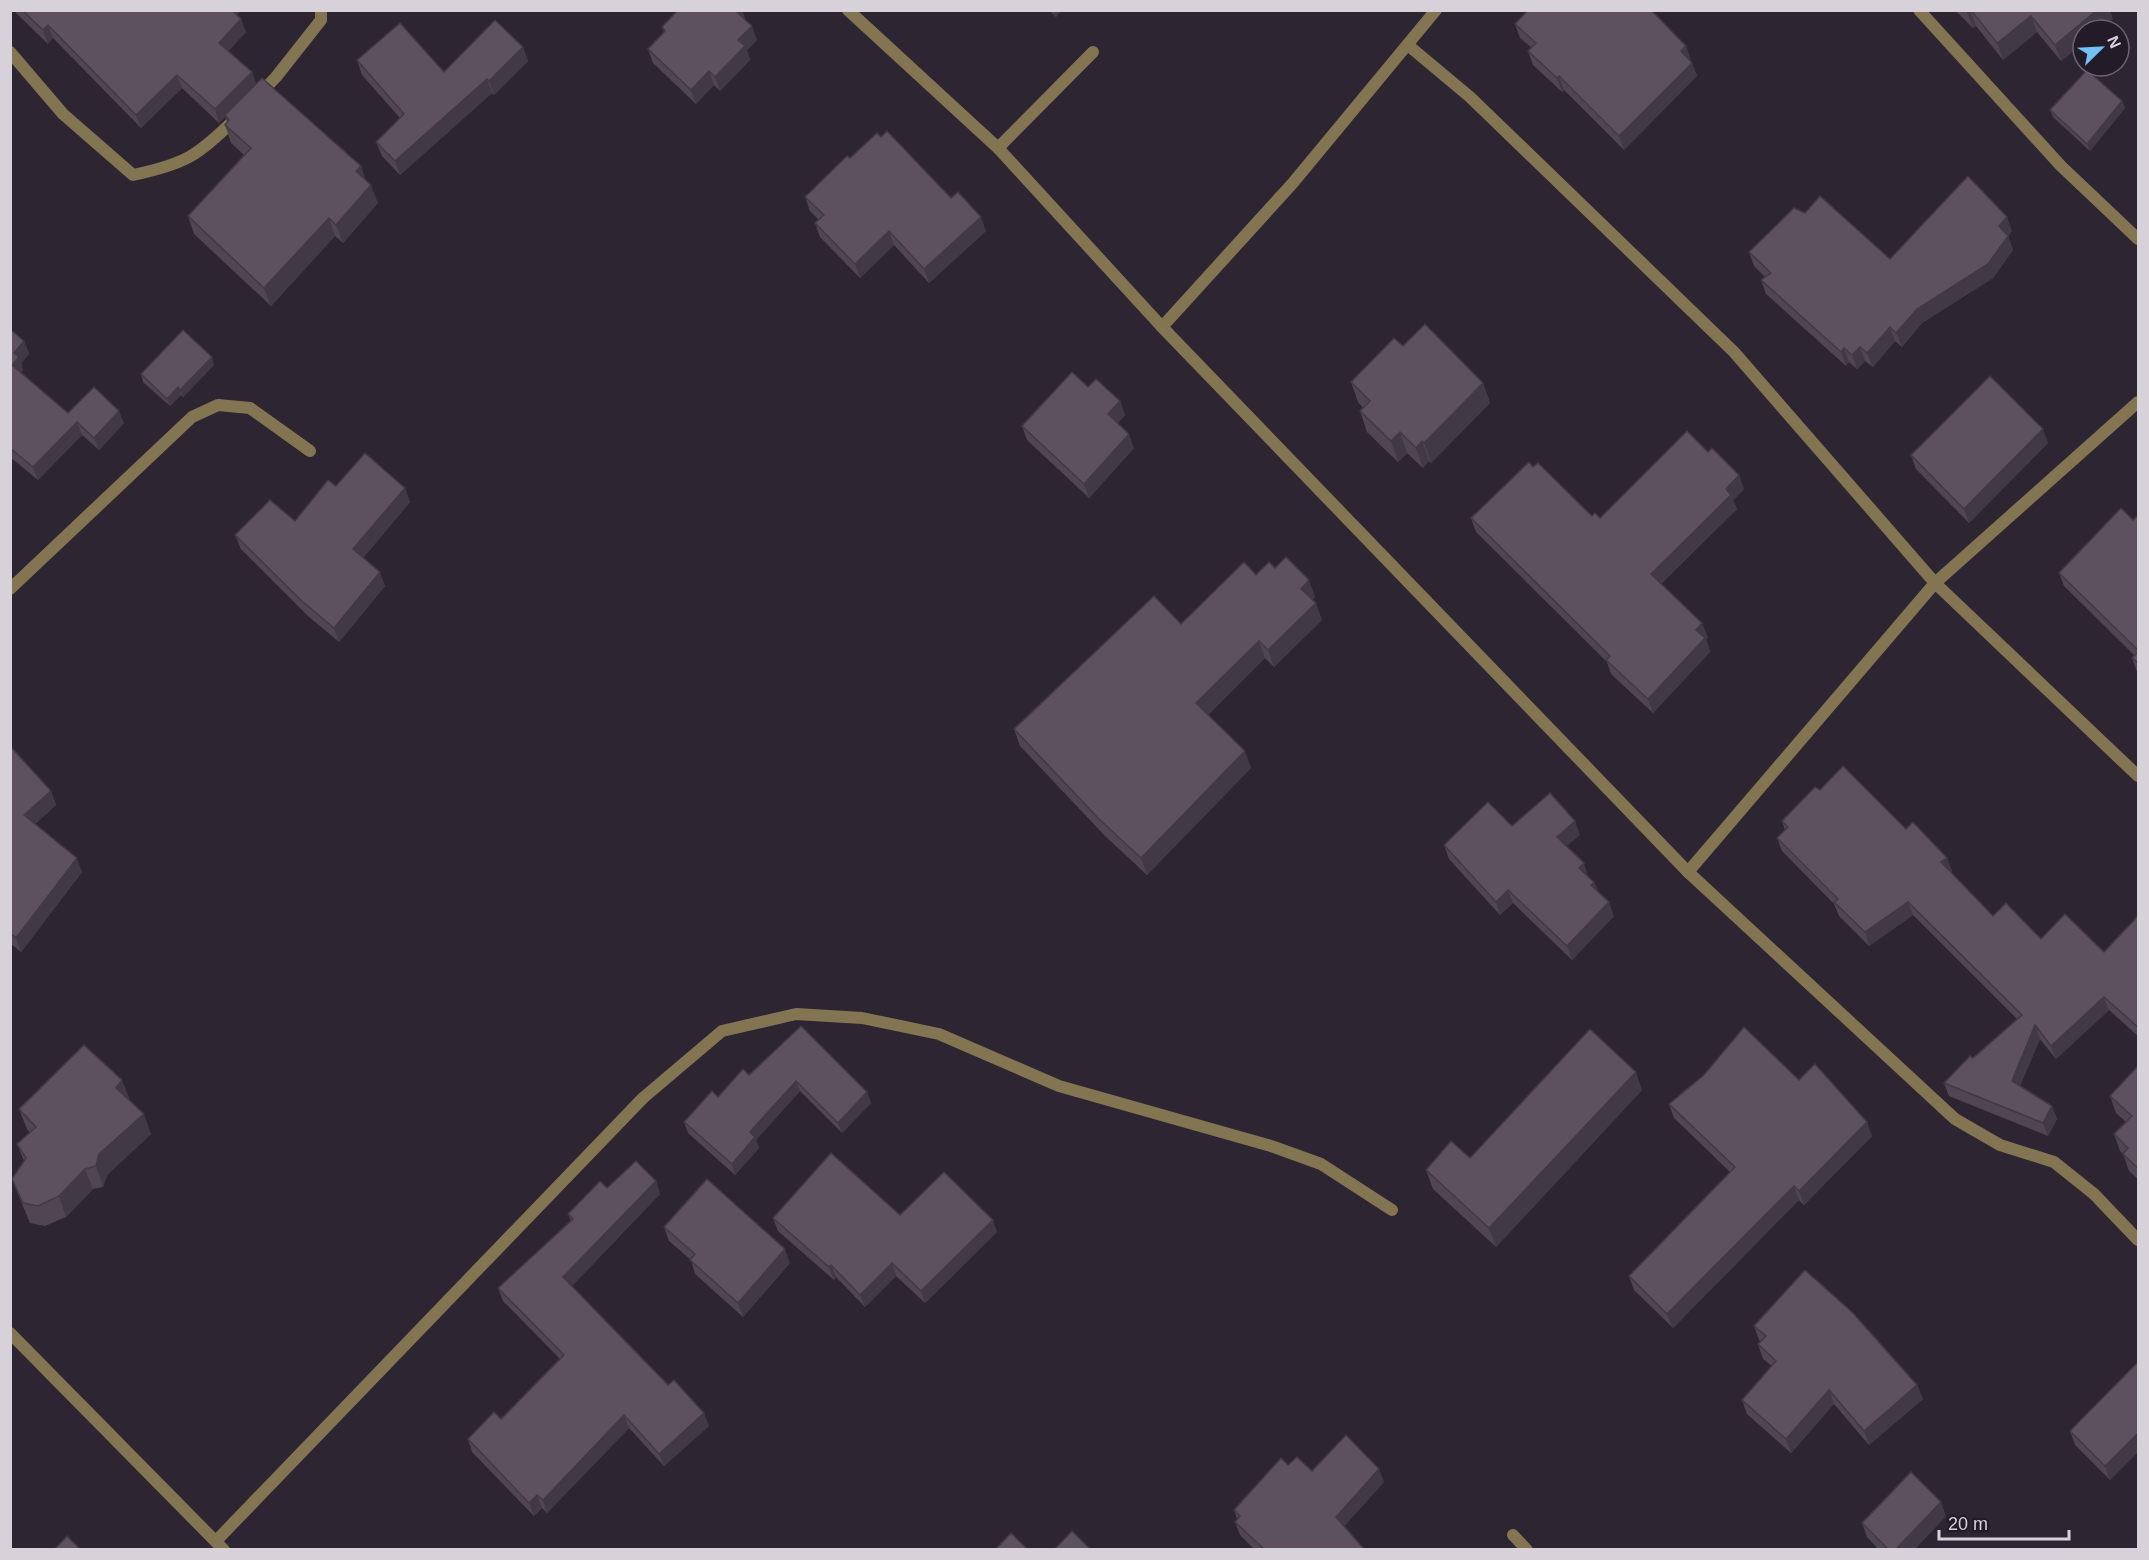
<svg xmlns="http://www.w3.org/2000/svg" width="2149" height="1560" viewBox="0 0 2149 1560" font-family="Helvetica,sans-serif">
<rect width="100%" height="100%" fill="#2e2532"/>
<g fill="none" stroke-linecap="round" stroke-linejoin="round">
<path stroke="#847552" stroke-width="12" d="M998,148l95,-96"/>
<g stroke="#847552" stroke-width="12">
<path d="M848,10l150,138 164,179 526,545 267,247 45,26 54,17 40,32 44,46"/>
<path d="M1919,10l142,156 77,73"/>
<path d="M1409,46l61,51 264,255 201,231 203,-181"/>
<path d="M10,52l53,62 70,61c52,-11 65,-19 103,-57"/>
<path d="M259,95l17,-18 45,-57v-10"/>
<path d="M1162,327l130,-143 144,-174"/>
<path d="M10,589l182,-172 26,-12 32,3 60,43"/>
<path d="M1688,872l247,-289 203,193"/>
<path d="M10,1333l214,217"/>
<path d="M1513,1535l14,15"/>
<path d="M216,1541l427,-443 79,-67 74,-17 66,4 77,16 120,52 212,60 50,18 71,46"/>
</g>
</g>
<g fill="#504653">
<path d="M13,10h228l-4,5 9,17 -18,19 24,21 4,12 105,82 4,14 13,23 -35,40 -8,-7 -64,70 -77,-72 -6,-18 56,-61 -13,-12 -6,-18 2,-3 -2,-5 -6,6 -37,-35 -41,40 -88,-90 -5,6z"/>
<path d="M742,10l3,9 12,21 -10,10 3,10 -30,31 -6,-6 -18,19 -43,-41 -5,-14 16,-16 -2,-6z"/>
<path d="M1049,10h12l-5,7z"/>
<path d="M1955,10h155l3,9 -30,11v13l-22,18 -24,-29 -34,28 -27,-34 -3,2z"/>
<path d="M1515,24l171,22 4,15 2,2 5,13 -73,74 -60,-60 -2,2 -29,-27 -5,-14 4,-3 -12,-10z"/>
<path d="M523,47l5,14 -34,34 -2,-2 -92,82 -18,-19 -6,-14 24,-24 -38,-43 -5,-15 87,12z"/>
<path d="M2122,101l3,7 -35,43 -37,-34 -3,-7z"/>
<path d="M850,158l101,40 35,33 -57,52 -35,-38 -34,33 -40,-41 -5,-14 4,-3 -9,-9 -5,-14z"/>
<path d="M2012,231l-4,5 5,14 -20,28 -71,45 -20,24 -7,-6 -22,26 -8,-6 -8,8 -8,-7 -3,4 -80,-72 -5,-14 4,-3 -11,-11 -5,-14 141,7z"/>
<path d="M10,329l14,12 5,13 -8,9 2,7 -2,3 47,40 56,10 -25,27 -17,-15 -44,45 -28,-23z"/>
<path d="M1403,346l80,37 7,20 -59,60 -2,-2 -6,7 -16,-15 -9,9 -31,-30 -7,-21 3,-3 -5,-6 -7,-20z"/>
<path d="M214,365l-31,32 -2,-2 -11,11 -27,-24 -2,-8z"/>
<path d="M1088,387l32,14 5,14 -7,8 16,25 -45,50 -62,-58 -5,-14z"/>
<path d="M2048,443l-79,80 -53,-54 -5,-14z"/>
<path d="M1533,467l59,49 8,2 144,-29 -11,11 4,9 -76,75 47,53 -2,2 4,13 -57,61 -42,-39 -4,-12 -131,-130 -5,-14z"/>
<path d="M336,486l69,2 5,14 -47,56 22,28 -46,56 -31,-26 -67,-67 -6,-14 60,-14z"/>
<path d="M2139,515v158l-2,-1 -5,-14 2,-3 -70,-69 -5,-13 74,-53z"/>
<path d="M1275,568l40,29 -3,3 10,20 -48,47 -9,-9 -57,57 43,53 -104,107 -42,-39 -85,-90 -6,-17 242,-154z"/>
<path d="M10,746l41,45 5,14 -21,19 47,48 -61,80 -11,-9z"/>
<path d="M1820,790l86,39 41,29 5,13 -1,1 42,44 48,23 63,13 35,-37v122l-30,-27 -53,49 -16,-20 -20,47 32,20 5,13 -9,17 -99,-40 -5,-13 73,-64 -104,-104 -44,31 -30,-30 -5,-12 -52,-53 -5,-13 8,-8 -3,-9z"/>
<path d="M1512,826l68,9 -14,11 22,30 6,6 4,9 16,25 -42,44 -59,-57 -13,12 -51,-56 -5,-14z"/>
<path d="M2139,1065v115l-10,-9 -6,-17 -3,-3 -6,-17 12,-12 -10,-9 -6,-17z"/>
<path d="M749,1075l118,17 4,11 -29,30 -42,-42 -44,49 3,8 -24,27 -47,-42 -4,-11z"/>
<path d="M1799,1080l73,56 -68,69 -5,-5 -126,128 -39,-38 -5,-14 101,-104 -56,-54 -5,-14z"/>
<path d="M1642,1090l-146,157 -63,-58 -7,-19 44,-12z"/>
<path d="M130,1100l21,34 -44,41 -4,12 -10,2 -27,28 -21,9 -15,-3 -10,-24 -8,-20 12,-18 -7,-17 13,-11 -3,-4 -8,-20z"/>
<path d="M656,1181l4,13 -88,92 137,140 -45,40 -35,-38 -82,85 -5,-5 -8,8 -62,-64 -4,-13 33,-20 59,-60 -57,-58 -5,-13 73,-67 -3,-7 39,-26z"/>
<path d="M900,1215l97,17 -72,71 -29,-27 -31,31 -29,-30 -2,3 -56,-49 -5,-13z"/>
<path d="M664,1227l126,36 -47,54 -48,-43 -4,-14 -22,-19z"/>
<path d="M1754,1326l163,59 6,14 -54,46 -35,-41 -43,49 -44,-39 -5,-14 30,-34 -9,-7 -5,-15 3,-2 -2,-2z"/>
<path d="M2139,1361v90l-29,29 -35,-35 -5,-14z"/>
<path d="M1288,1465l24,6 72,11 -40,44 21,24h-110l-15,-15 -5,-13 2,-3 -3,-9z"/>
<path d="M1946,1516l-32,34h-35l-12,-13 -5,-14z"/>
</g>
<g fill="#413943">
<path d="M229,10h12l-8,10z"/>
<path d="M738,10h4l4,12 -9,-10z"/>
<path d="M1053,10h8l-5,7z"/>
<path d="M1968,10h2l6,16 -3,2 -6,-16z"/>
<path d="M2097,10h13l3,9 -14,11h-16v13l-22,18 -6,-16z"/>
<path d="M2031,16l6,16 -34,28 -6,-17z"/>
<path d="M241,19l5,13 -22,24 -5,-13z"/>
<path d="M48,25l5,13 -5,6 -5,-14z"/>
<path d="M752,26l5,14 -10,10 3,10 -30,31 -5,-14 23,-37z"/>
<path d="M1686,46l5,14 -5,5 -5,-14z"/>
<path d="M523,47l5,14 -34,34 -5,-14z"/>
<path d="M1692,63l5,13 -73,74 -5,-14z"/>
<path d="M709,71l5,14 -18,19 -5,-14z"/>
<path d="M252,72l4,13 -37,38 -4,-14z"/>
<path d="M177,75l5,13 -41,40 -5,-13z"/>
<path d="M1559,76l5,14 -2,2 -5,-14z"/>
<path d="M487,79l5,14 -92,82 -5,-14z"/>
<path d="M2122,101l3,7 -35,43 -3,-7z"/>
<path d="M361,166l6,18 -11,-13z"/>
<path d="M371,185l7,18 -35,40 -7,-18z"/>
<path d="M981,217l5,14 -57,52 -5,-14z"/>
<path d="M2007,217l5,14 -8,9 -5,-14z"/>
<path d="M329,218l6,18 -64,70 -7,-18z"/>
<path d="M889,231l5,14 -34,33 -5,-14z"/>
<path d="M2008,236l5,14 -20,28 -71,45 -20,24 -6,-14 21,-24z"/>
<path d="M1890,327l5,14 -22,26 -6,-14z"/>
<path d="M24,341l5,13 -8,9 2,7 -6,8 -5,-13 2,-12z"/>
<path d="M1860,347l5,14 -8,8 -5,-14z"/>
<path d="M1844,348l5,14 -3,4 -5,-14z"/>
<path d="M212,357l2,8 -31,32 -3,-7z"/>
<path d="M1483,383l7,20 -59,60 -7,-20z"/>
<path d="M178,387l3,8 -11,11 -3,-7z"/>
<path d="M1120,401l5,14 -12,13 -5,-14z"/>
<path d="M119,411l5,12 -25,27 -5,-12z"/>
<path d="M77,422l5,13 -44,45 -5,-13z"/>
<path d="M2043,429l5,14 -79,80 -5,-14z"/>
<path d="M1400,432l7,21 -9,9 -7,-21z"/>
<path d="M1129,434l5,14 -45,50 -5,-14z"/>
<path d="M1422,441l7,20 -6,7 -7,-20z"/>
<path d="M1739,475l5,14 -11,11 4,9 -81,79 -5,-14 75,-85z"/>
<path d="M405,488l5,14 -52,62 -5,-15z"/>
<path d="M380,572l5,14 -46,56 -5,-14z"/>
<path d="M1309,580l6,17 -8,8 -6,-16z"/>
<path d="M1316,603l6,17 -48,47 -6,-17z"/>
<path d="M1702,623l6,14 -2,2 4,13 -57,61 -5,-14 48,-69z"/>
<path d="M1259,641l6,17 -63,62 -6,-17z"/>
<path d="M1245,751l6,17 -104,107 -6,-17z"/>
<path d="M51,791l5,14 -27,24 -5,-14z"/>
<path d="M1575,821l5,14 -18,15 -5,-13z"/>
<path d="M77,858l5,14 -61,80 -5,-14z"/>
<path d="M1947,858l5,13 -6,4 -5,-13z"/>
<path d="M1584,863l4,14 -9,-9z"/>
<path d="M1594,882l5,13 -8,-10z"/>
<path d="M1508,890l5,13 -13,12 -4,-13z"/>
<path d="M1609,902l5,14 -42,44 -5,-14z"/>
<path d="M1908,902l5,13 -44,31 -4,-14z"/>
<path d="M2104,997l5,13 -53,49 -5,-13z"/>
<path d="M2035,1025l5,14 -24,55 -4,-13z"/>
<path d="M1636,1072l6,18 -146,157 -7,-19z"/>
<path d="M122,1080l8,20 -14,-12z"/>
<path d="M796,1081l4,10 -44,49 3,8 -24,27 -3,-11 18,-32z"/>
<path d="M867,1092l4,11 -29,30 -4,-10z"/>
<path d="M2052,1106l5,13 -9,17 -5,-13z"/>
<path d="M144,1114l7,20 -44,41 -4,12 -7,-21 3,-12z"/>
<path d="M1867,1122l5,14 -68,69 -5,-14z"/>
<path d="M85,1169l8,20 -27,28 -7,-21z"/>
<path d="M656,1181l4,13 -92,96 -5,-13z"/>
<path d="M1794,1186l5,14 -126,128 -6,-14z"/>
<path d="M993,1220l4,12 -72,71 -4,-12z"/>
<path d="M785,1249l5,14 -47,54 -5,-14z"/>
<path d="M892,1263l4,13 -31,31 -5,-12z"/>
<path d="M831,1265l5,12 -2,3 -5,-13z"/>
<path d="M1917,1385l6,14 -54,46 -5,-14z"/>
<path d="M1829,1390l5,14 -43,49 -5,-14z"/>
<path d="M704,1413l5,13 -45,40 -5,-12z"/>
<path d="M624,1415l5,13 -82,85 -4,-13z"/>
<path d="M2139,1432v19l-29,29 -5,-14z"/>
<path d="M1379,1469l5,13 -43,48 -5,-13z"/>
<path d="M537,1495l5,13 -8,8 -5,-13z"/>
<path d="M1941,1502l5,14 -32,34h-19z"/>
</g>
<g fill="#5d5160" stroke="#413943" stroke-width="1.5">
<path d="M22,10h210l9,9 -22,24 33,29 -37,37 -38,-34 -41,40 -88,-90 -5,5z"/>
<path d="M678,10h60l-1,2 15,14 -14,14 7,6 -30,31 -6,-6 -18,19 -43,-41 17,-18 -3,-4z"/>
<path d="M1528,10h123l35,36 -5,5 11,12 -73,73 -60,-60 -2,2 -29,-27 8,-8 -21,-19z"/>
<path d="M1971,10h126l-42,35 -24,-29 -34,27z"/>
<path d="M495,20l28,27 -34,34 -2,-2 -92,82 -19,-19 28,-28 -47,-54 43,-37 44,49z"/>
<path d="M2087,70l35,31 -35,43 -37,-34z"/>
<path d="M262,78l99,88 -5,5 15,14 -35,40 -7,-7 -65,70 -76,-72 63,-68 -26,-23 4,-5 -4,-5z"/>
<path d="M887,131l64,67 7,-6 23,25 -57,52 -35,-38 -34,33 -40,-41 9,-8 -19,-18 42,-41 3,2 27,-25 4,4z"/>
<path d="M1968,176l39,41 -8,9 9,10 -20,28 -71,45 -21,24 -6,-6 -23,26 -7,-6 -8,8 -8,-7 -3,4 -80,-72 10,-7 -22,-21 45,-44 11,5 15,-17 70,63z"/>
<path d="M1425,324l58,59 -59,60 -2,-2 -6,7 -16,-16 -9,9 -31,-30 10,-10 -19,-19 43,-44 9,8z"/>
<path d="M10,329l14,12 -10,12 5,4 -7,8 56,48 26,-26 25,24 -25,27 -17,-16 -44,45 -23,-19z"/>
<path d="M183,330l29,27 -32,33 -2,-3 -11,12 -26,-25z"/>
<path d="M1072,372l16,15 8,-8 24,22 -12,13 21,20 -45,50 -62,-58z"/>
<path d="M1990,376l53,53 -79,80 -53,-54z"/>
<path d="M1687,431l21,21 4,-4 27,27 -13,14 5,6 -80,79 51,49 -6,7 9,8 -57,61 -42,-39 4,-4 -139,-138 58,-56 4,5 5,-4 54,53 3,-3 5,5z"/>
<path d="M365,453l40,35 -52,61 27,23 -46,56 -31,-26 -68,-67 35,-35 25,21 33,-41 8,6z"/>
<path d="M2121,508l12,12 6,-5v136l-80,-78z"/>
<path d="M1286,557l23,23 -8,9 15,14 -48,47 -9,-9 -63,62 49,48 -104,107 -42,-39 -85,-90 140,-133 27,28 63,-62 12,13 13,-13 6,6z"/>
<path d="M2139,651v13l-7,-6z"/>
<path d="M10,746l41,45 -27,24 53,43 -61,80 -6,-5z"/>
<path d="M1843,766l63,63 7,-7 34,36 -6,4 52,54 13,-13 35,36 24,-25 39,38 35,-37v113l-35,-31 -53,49 -16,-21 -23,56 40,25 -9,17 -99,-40 26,-27 3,2 49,-43 -114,-113 -43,30 -31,-30 4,-3 -61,-61 11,-11 -6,-6 33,-34 5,3z"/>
<path d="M1550,793l25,28 -18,16 27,26 -5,5 15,14 -3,3 18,17 -42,44 -59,-56 -12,12 -52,-57 44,-43 24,24z"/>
<path d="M801,1026l66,66 -29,31 -42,-42 -46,51 5,5 -23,27 -48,-42 28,-31 6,6 25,-28 6,6z"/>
<path d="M1744,1027l55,53 16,-16 52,58 -68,69 -5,-5 -127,128 -38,-38 106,-109 -66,-63 35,-29z"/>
<path d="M1590,1029l46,43 -147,156 -63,-58 25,-29 19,17z"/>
<path d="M84,1045l38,35 -6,8 28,26 -45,40 -3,12 -11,3 -26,27 -21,10 -15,-3 -11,-24 14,-21 -9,-14 19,-17 -17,-18z"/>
<path d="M2139,1065v104l-16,-15 5,-6 -14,-14 18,-18 -22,-20z"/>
<path d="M831,1153l69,62 44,-43 49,48 -72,71 -29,-28 -32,32 -29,-30 -2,2 -56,-49z"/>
<path d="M636,1161l20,20 -93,96 105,108 6,-5 30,33 -45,41 -35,-39 -81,85 -6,-5 -8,8 -61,-64 26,-27 7,7 63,-64 -66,-67 75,-69 -5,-5 32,-33 7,7z"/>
<path d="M707,1179l78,70 -47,54 -48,-43 5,-6 -31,-27z"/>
<path d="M1805,1270l48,43 64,72 -53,46 -35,-41 -43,49 -44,-39 34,-39 -18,-17 8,-8 -12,-10z"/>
<path d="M2139,1361v71l-34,34 -35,-35z"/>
<path d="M1346,1435l33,34 -43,48 29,33h-100l-30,-28 5,-6 -6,-6 47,-52 7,7 9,-8 15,14z"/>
<path d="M1911,1472l30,30 -46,48h-6l-27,-27z"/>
<path d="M1072,1531l19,19h-37z"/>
<path d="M1011,1533l17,17h-33z"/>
<path d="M67,1536l14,14h-27z"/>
</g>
<rect width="2149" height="1560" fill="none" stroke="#d7d1da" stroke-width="24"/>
<g transform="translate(2101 48) rotate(66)"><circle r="28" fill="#241b28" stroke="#6c646f" stroke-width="1.5"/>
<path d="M0-4.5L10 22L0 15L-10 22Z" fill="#73c1f6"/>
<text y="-9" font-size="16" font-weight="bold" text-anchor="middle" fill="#d7d1da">N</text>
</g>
<path d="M1939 1530v9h130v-9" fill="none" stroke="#d7d1da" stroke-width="3"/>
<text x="1948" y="1530" font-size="18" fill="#d7d1da" stroke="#241b28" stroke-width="4.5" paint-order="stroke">20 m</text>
</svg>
